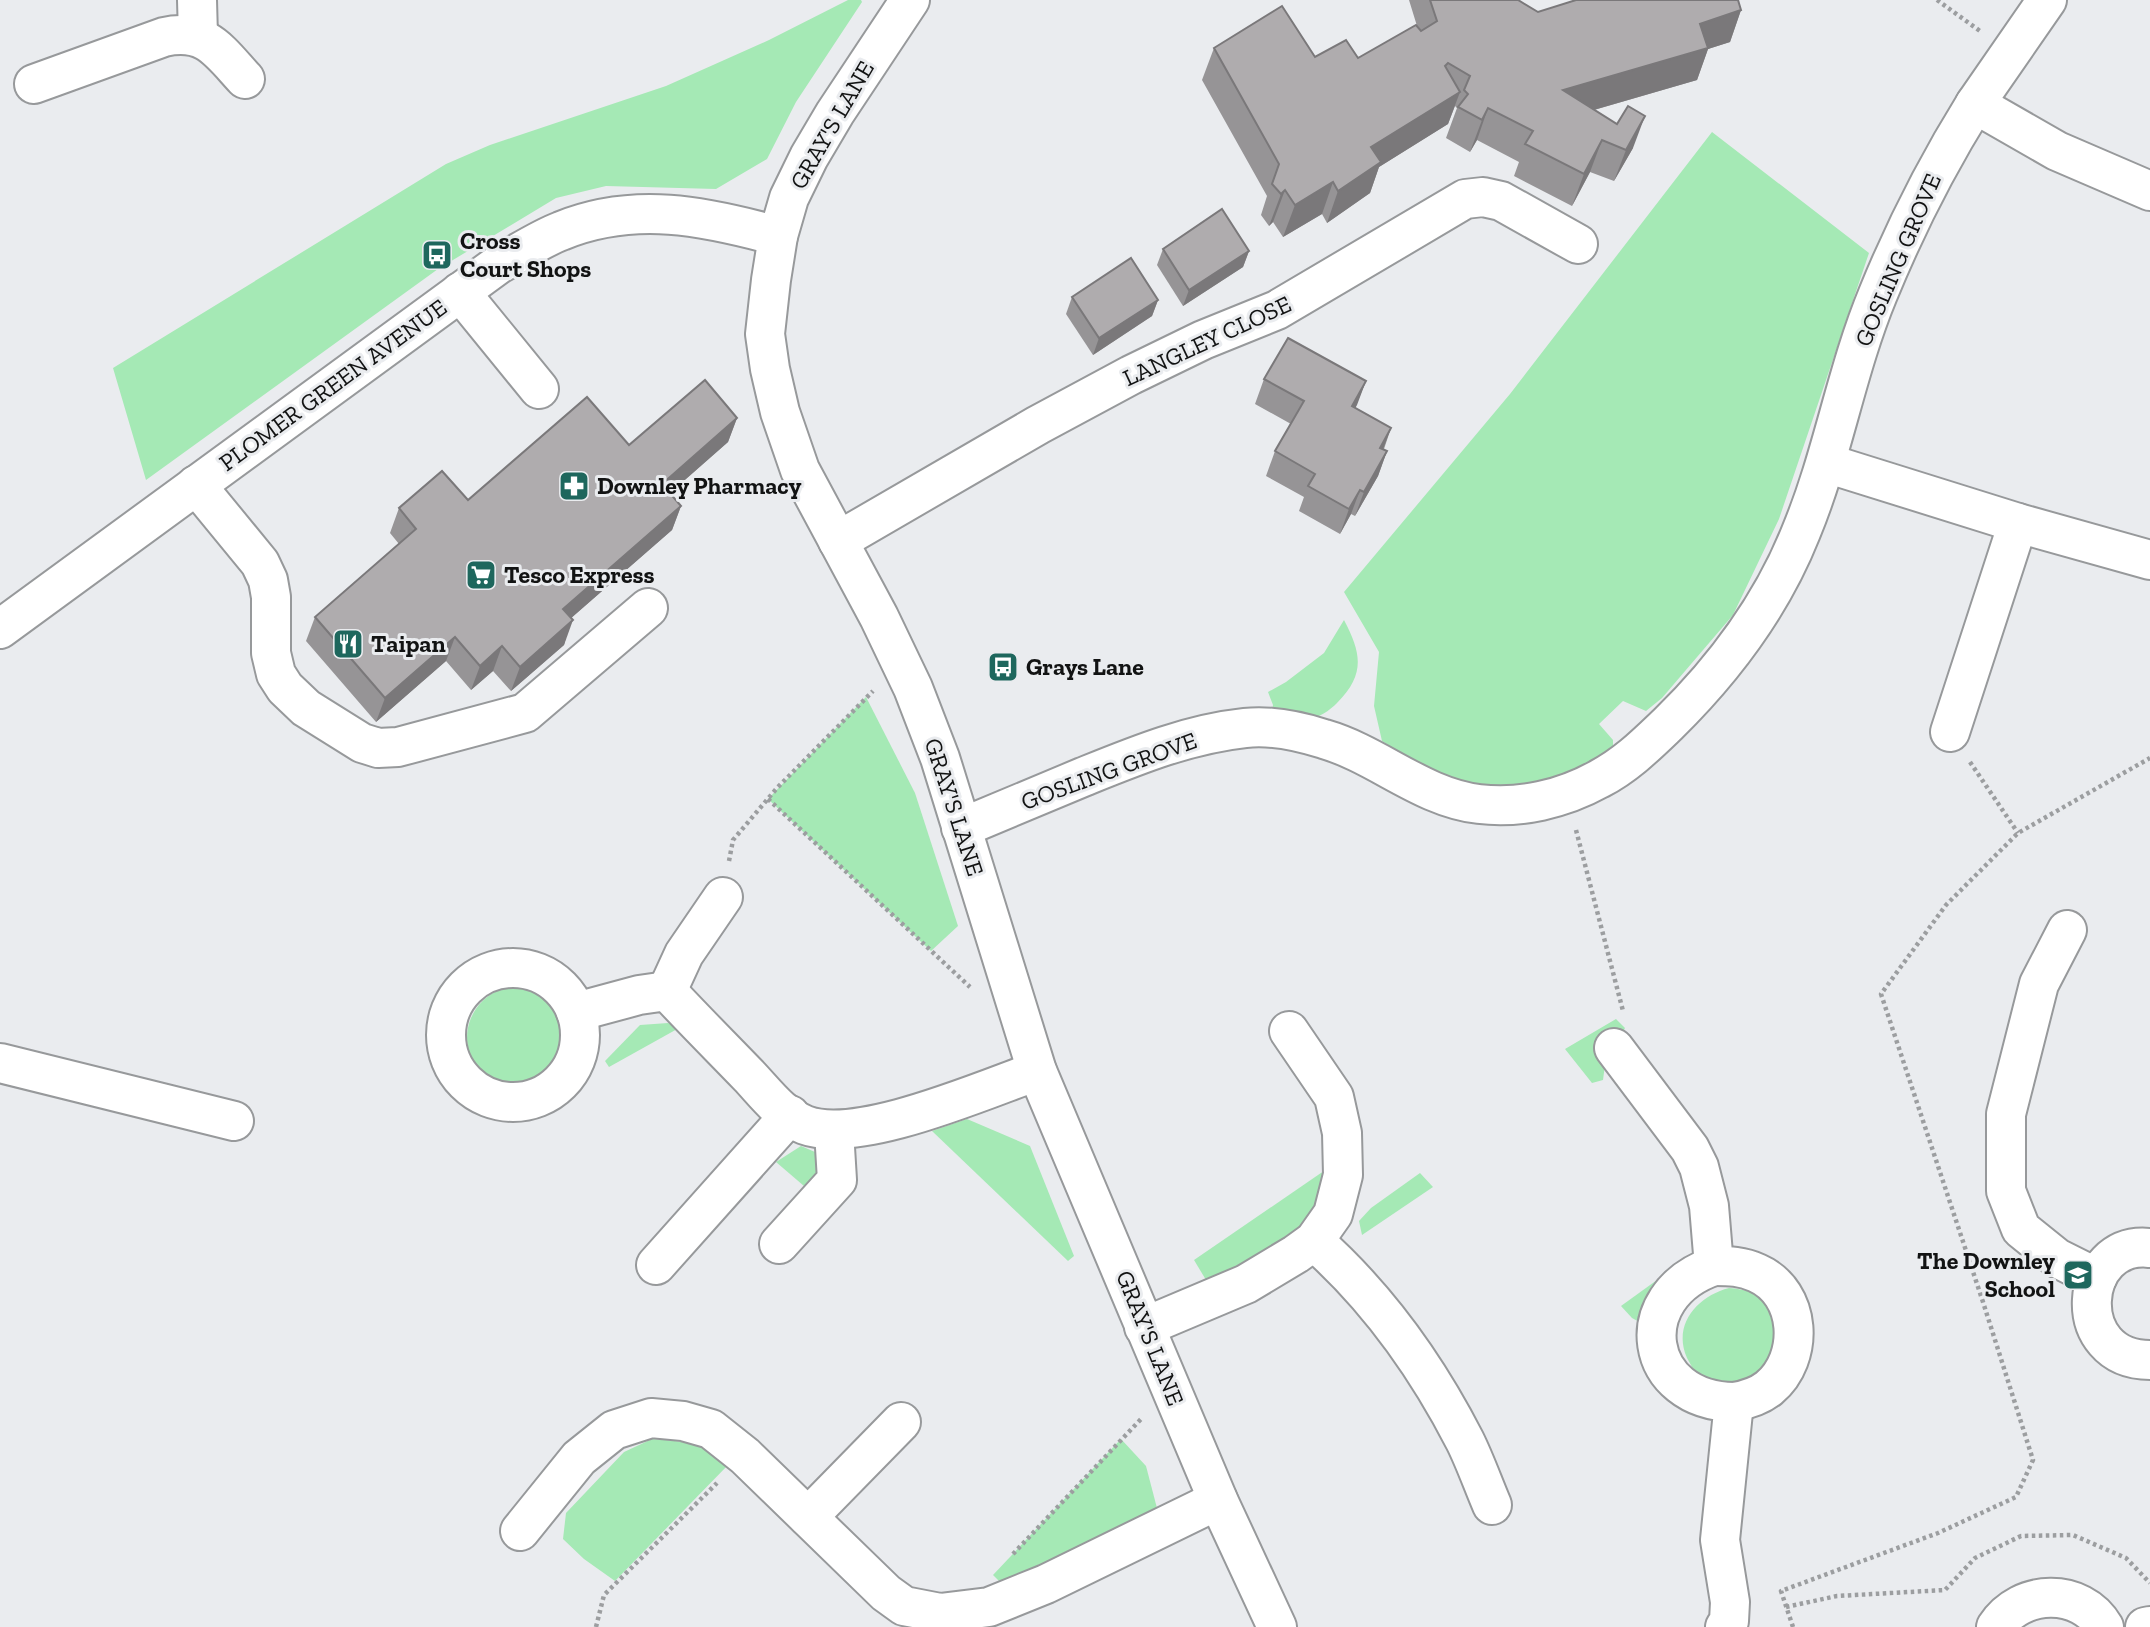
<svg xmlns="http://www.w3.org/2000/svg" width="2150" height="1627" viewBox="0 0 2150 1627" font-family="'Zilla Slab',serif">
<rect width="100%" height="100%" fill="#eaecef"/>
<g fill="#a5e9b5">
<path d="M848,0h13l1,2 -66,100 -29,57 -51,30 -110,-3 -50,12 -118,71 -292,211 -33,-112 333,-204 44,-19 176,-59 103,-46z"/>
<path d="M1712,132l157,121 -90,266 -46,96 -71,83 -16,13 -23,-10 -24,23 14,16v10l-38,24 -60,17 -43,-3 -36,-12 -54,-35 -8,-35 5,-54 -35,-60 166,-198z"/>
<path d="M1344,620c18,34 21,55 -7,83 -7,7 -18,15 -28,16 -12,1 -27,-4 -38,-5l2,-9 -5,-13 18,-10 38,-29z"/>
<path d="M866,697l49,96 43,133 -27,25 -163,-152z"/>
<circle cx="519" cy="1038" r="52"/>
<path d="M1616,1019l9,9 -20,37 -2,15 -11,3 -27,-34z"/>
<path d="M668,1023l11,5 -70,39 -4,-6 35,-36z"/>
<path d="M967,1119l63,27 44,110 -6,5 -136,-130z"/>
<path d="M801,1146l28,12 -9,18 -16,10 -28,-24z"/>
<path d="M1334,1164l-17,48 -36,37 -75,31 -12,-20z"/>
<path d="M1420,1173l13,14 -71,48 -3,-14 12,-13z"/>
<path d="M1675,1267l-30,58 -13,-7 -11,-12z"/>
<path d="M1729,1288c38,3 38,17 56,47l-32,52c-10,-2 -42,-3 -49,-7 -8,-4 -13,-15 -17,-22 -15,-34 11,-62 42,-70z"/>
<path d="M652,1439c28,2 58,4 76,26l-113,116 -31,-22 -21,-20 3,-26 58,-61z"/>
<path d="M1121,1439l25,27 12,46 -151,77 -14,-14z"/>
</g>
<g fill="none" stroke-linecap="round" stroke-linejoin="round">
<g stroke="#97999b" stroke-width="42">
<g id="minor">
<path d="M197,0l1,36"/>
<path d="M910,0l-75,113 -26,44 -20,41 -11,38 -7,44 -6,54 5,35 10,43 20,58 79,147 34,71 27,70 97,313 181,429 59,127"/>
<path d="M34,84l130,-47c42,-9 55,14 81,42"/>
<path d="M1975,104l72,-104"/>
<path d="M460,292l79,97"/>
<path d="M1826,463l192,60 132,37"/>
<path d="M196,485l64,78 8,17 3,17v56l5,21 9,14 21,20 56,35 16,5 20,-1 127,-34 123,-105"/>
<path d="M838,541l200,-116 93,-50 72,-35 74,-30 188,-111 18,-2 18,4 77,43"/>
<path d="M0,629l499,-365c20,-11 41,-25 62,-33 73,-30 144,-15 217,5"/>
<path d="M1950,732l68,-209"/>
<path d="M961,828c41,-17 82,-34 122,-51 52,-21 105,-43 162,-49 26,-3 54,3 79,11 55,16 97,58 155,65 41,5 84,-5 120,-25 27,-14 47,-34 69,-55 56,-55 104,-119 133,-192 32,-77 45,-161 77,-238 27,-66 59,-129 97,-190l82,47 93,40"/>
<path d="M2067,930l-28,54 -33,130v77l15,38 36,29 40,20"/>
<circle cx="513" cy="1035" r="67"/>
<path d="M667,991l17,-37 39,-57"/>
<path d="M576,1012l63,-17 28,-4c27,29 55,57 82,85 17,18 33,40 56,49 53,20 178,-35 232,-54"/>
<path d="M1614,1048l76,101 9,18 10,39 5,60c-87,30 -71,135 20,136l-14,138 10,62 -1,19 -4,6"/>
<path d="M0,1063l234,58"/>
<path d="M1314,1241c62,55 113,126 151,200 10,20 18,43 27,64"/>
<path d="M779,1244l58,-64 -3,-49"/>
<path d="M2150,1248c-73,-8 -82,112 0,112"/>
<path d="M656,1265l134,-150"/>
<path d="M1714,1266c15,0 28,0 43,7 45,20 48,85 12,115 -10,8 -23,12 -35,14"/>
<path d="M1144,1327l102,-43 50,-30 18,-13 19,-27 10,-39 -1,-42 -8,-36 -45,-66"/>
<path d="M808,1517l93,-95"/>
<path d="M520,1531l59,-73 35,-28 37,-12 32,3 28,8 34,27 141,137 18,13 36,7 49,-6 57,-23 172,-84"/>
<path d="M1996,1627c24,-38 85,-40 108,0"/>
<path d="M2145,1627l5,-1"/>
</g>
</g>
<g stroke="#9c9ea0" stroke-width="4.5" stroke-dasharray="3.5 3.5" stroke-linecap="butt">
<path d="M1937,0l43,31"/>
<path d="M1970,762l48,71"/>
<path d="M768,799l202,188"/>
<path d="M1576,830l47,181"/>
<path d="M729,861l4,-21 44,-52 96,-97"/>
<path d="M1013,1554l129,-136"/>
<path d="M1786,1607l51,-11 108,-6 30,-32 46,-22 52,-1 53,23 24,25"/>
<path d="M596,1627l8,-32 113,-112"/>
<path d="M1793,1627l-12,-36 157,-58 78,-36 17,-37 -50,-158 -102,-308 65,-89 72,-72 132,-75"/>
</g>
<use href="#minor" stroke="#fff" stroke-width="38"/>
</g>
<g fill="#969496">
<path d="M1409,0h109l20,12 203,-2 -11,32 -22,7 -11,31 -103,30 39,38 -19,33 -24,-9 -18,34 -58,-30 5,-14 -42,-22 -7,12 -24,-14 11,-30 -2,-2 -7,18 -69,43 -9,26 -43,30 -5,-9 -39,23 -10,-15 -4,4 -8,-11 6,-19 -65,-116 12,-32 101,9 43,1 59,-32z"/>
<path d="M1163,249l86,2 -6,16 -60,39 -26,-41z"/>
<path d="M1072,297l86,3 -6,16 -59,39 -27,-41z"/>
<path d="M1264,379l102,2 -11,27 36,20 -7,21 3,2 -9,25 -23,40 -4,-2 -11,20 -41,-23 5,-14 -38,-21 9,-25 16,-27 -36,-20z"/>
<path d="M737,418l-9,24 -58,51 11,13 -9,24 -101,88 -7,27 -53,46 -18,-20 -22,19 -25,-29 -70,61 -70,-81 9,-24 84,-73 -9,-11 9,-25 69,-8 161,-55z"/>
</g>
<g fill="#7a787a">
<path d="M1741,10l-11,32 -22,7 -11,31 -145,42 11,-32 137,-66z"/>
<path d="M1460,92l-12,32 -69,43 -9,26 -43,30 11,-32 33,-44z"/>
<path d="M1488,108l-11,32 -7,12 12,-32z"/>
<path d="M1645,116l-12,32 -19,33 12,-31z"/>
<path d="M1602,140l-12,32 -18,34 12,-32z"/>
<path d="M1333,182l-11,32 -39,23 12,-32z"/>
<path d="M1285,190l-12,32 -4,4 12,-32z"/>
<path d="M1249,251l-6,16 -60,39 6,-16z"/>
<path d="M1158,300l-6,16 -59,39 6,-17z"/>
<path d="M1366,381l-9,24 -14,25 9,-24z"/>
<path d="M737,418l-9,24 -75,66 9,-24z"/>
<path d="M1391,428l-9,24 -2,-4z"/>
<path d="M1387,451l-9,25 -23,40 9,-24z"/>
<path d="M1360,490l-9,24 -11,20 9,-25z"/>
<path d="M681,506l-9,24 -118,103 9,-24z"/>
<path d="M573,620l-9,25 -53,46 9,-24z"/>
<path d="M455,637l-9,24 -70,61 9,-24z"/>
<path d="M502,646l-9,25 -22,19 9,-24z"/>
</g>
<g fill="#afacae" stroke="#7a787a" stroke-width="2">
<path d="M1430,0h88l20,12 38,-12h162l3,10 -41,14 8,24 -145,42 54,34 11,-18 17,10 -19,34 -24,-10 -18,34 -59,-30 8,-13 -45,-23 -6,12 -24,-13 10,-13 -4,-4 6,-14 -22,-13 -3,3 15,26 -89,55 10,15 -43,29 -5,-9 -38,23 -10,-15 -4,4 -9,-10 7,-20 -65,-116 68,-42 33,51 31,-17 12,18 58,-33 5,6 16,-10z"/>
<path d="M1222,209l27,42 -60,39 -26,-41z"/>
<path d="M1131,258l27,42 -59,38 -27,-41z"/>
<path d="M1288,338l78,43 -14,25 39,22 -11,20 7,3 -23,41 -4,-2 -11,19 -41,-23 7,-12 -40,-23 29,-50 -40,-22z"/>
<path d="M705,380l32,38 -75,66 19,22 -118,103 10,11 -53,47 -18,-21 -22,20 -25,-29 -70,61 -70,-81 101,-88 -17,-21 43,-37 26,29 119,-103 42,48z"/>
</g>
<defs>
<g id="bus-square" transform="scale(1.575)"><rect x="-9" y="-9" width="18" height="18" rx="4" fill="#1e675d" stroke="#eaecef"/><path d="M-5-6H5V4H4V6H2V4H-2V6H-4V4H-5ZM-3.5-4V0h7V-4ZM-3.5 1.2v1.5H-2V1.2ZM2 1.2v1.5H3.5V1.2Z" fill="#fff"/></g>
<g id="pharmacy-square" transform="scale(1.575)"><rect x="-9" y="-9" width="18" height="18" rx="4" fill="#1e675d" stroke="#eaecef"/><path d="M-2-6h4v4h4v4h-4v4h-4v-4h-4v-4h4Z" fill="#fff"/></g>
<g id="supermarket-square" transform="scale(1.575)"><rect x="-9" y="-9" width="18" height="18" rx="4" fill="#1e675d" stroke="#eaecef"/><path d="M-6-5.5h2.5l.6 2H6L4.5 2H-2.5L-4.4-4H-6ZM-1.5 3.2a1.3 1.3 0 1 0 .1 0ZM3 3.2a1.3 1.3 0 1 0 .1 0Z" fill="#fff"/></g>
<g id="restaurant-square" transform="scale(1.575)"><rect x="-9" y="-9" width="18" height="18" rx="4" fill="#1e675d" stroke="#eaecef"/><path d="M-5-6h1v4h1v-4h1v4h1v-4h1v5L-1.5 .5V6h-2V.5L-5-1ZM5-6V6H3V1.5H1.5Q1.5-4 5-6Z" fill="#fff"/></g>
<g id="school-square" transform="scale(1.575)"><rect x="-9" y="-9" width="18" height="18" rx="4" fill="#1e675d" stroke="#eaecef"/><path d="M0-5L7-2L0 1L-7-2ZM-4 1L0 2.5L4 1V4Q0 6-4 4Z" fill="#fff"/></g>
</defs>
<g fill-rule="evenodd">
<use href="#bus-square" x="437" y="255"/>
<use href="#pharmacy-square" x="574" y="486"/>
<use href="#supermarket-square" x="481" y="575"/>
<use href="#restaurant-square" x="348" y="644"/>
<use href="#bus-square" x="1003" y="667"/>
<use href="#school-square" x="2078" y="1275"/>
</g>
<g text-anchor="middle" stroke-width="6" stroke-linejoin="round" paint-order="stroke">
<g font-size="24" fill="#121313" stroke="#eaecef">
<text transform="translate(832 125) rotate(-60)" y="8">GRAY'S LANE</text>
<text transform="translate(1898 260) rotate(-67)" y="8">GOSLING GROVE</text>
<text transform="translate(1207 341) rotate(-25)" y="8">LANGLEY CLOSE</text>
<text transform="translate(333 385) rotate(-36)" y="8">PLOMER GREEN AVENUE</text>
<text transform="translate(1109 771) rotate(-20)" y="8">GOSLING GROVE</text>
<text transform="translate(954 807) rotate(72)" y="8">GRAY'S LANE</text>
<text transform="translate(1150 1338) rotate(68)" y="8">GRAY'S LANE</text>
</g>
<g font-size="24" font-weight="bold" fill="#121313" stroke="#eaecef" text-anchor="start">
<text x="460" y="249">Cross<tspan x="460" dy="28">Court Shops</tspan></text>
<text x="597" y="494">Downley Pharmacy</text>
<text x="504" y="583">Tesco Express</text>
<text x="371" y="652">Taipan</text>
<text x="1026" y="675">Grays Lane</text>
<text x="2055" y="1269" text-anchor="end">The Downley<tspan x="2055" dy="28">School</tspan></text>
</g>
</g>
</svg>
